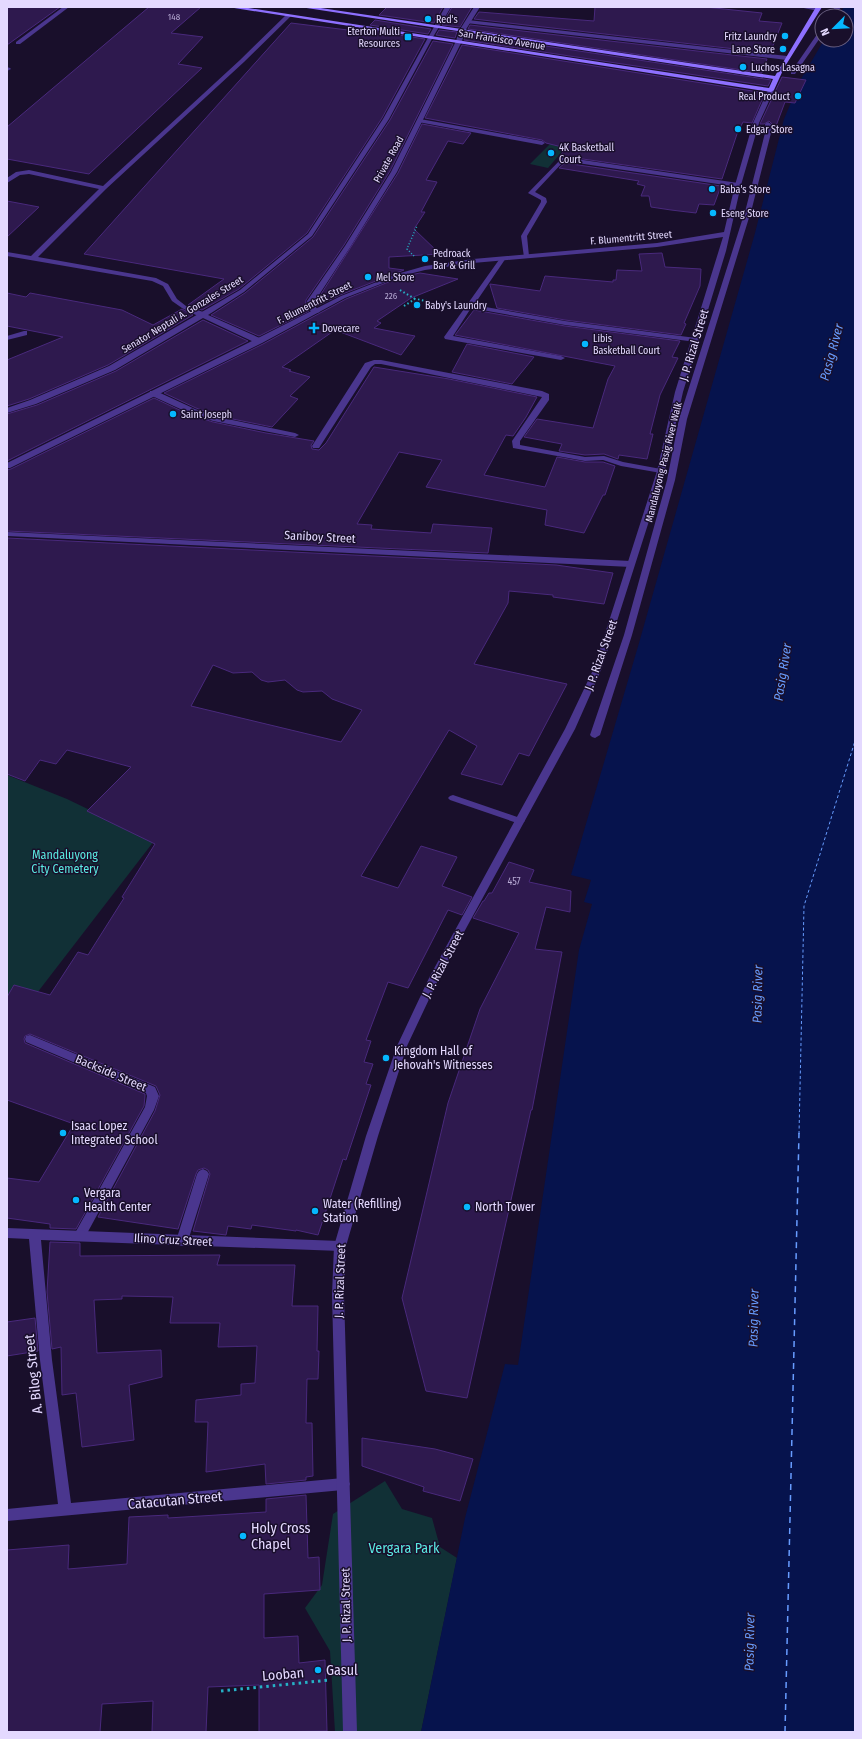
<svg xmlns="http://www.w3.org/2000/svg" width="862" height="1739" viewBox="0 0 862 1739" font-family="'Fira Sans Condensed',sans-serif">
<rect width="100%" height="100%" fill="#190f2b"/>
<g fill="#113036">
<path d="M550,144l15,4 -17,20 -18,-4z"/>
<path d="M7,775l60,24 87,42 -147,191z"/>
<path d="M385,1481l17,28 30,9 8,29 17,11 -36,174h-86l-5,-81 -25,-43 17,-23 11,-71z"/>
</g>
<path fill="#06134d" d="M844,7h11v1725h-434l44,-214 40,-154 13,1 61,-415 13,-46 -8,-2 7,-22 -20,-5 68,-232 116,-410 29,-114 17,-40 23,-39h22v-24h-8z"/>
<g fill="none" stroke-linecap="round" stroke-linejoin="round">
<path stroke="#679cff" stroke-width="1" stroke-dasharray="3 2.5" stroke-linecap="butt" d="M799,1134l5,-228 51,-165"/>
<path stroke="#679cff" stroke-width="1.5" stroke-dasharray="6 5" stroke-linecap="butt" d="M785,1732l14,-599"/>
</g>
<g fill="#2e194e" stroke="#49297c" fill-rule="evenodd">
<path d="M7,7h53l-53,38z"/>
<path d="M149,7h52l-30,26 32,4 -25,27 24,4 -113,106 -82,-15v-32z"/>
<path d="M387,7h56l-9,16 -55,-8z"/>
<path d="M452,7h20l-12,20 -18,-2z"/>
<path d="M595,7h110l57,6 -3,8 23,2 -12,30 -296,-34 5,-7 115,9z"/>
<path d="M375,20l56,9 -3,5 -58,-9z"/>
<path d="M291,23l73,9 2,-2 59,9 -43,79 -75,115 -68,56 -37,21 -14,-5 36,-26 -140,-25z"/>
<path d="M470,25l297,34 -5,14 -294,-44z"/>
<path d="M439,30l18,2 -2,6 -19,-3z"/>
<path d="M466,34l305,46 -3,6 -304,-46z"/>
<path d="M433,41l20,3 -63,127 -46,74 -38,55 -1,6 4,5 -50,25 -48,-21 34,-22 68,-56 77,-117z"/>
<path d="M462,45l303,48 -13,30 -9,-1 -3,6h-1l-17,51 -160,-23h-2l6,-8 -20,-5 -4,-3 -117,-22z"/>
<path d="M782,77l24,3 -11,23 -10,-1 -9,24 -3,-1 -4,-4 -5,3h-4z"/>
<path d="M422,124l49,9 -8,11 -15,-3 -22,39 11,2 -16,30h4l-11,17 26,25 -51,3v11l15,2 -64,25 -23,11 -1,-1v-3l82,-129z"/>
<path d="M565,163l156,23 -7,19 -15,-1 -3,9 -25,-3 -20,-3 -2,-11h-8l4,-10 -8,-2 2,-3 -80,-13z"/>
<path d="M7,201l32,6 -32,30z"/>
<path d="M662,253l3,14 36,2 -1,17 -16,37 2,1 -5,11 -116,-15 -68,-12 -7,-23v-1l50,7 5,-15 68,6v-2h3l1,-10 25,1 -3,-17z"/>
<path d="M420,273l38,6 -47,19 -34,23 4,2 -7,5 41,8 -14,19 -66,-25 -53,37 9,3 -2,1 21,6 -20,19 8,3 -26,28 -54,-11 -22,-8 -32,-15 99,-49 83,-45 55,-22z"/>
<path d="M7,293l19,4 4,-4 92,17 31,15 29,-16 11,6 -85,50 -79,34 -22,7v-46l56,-23 -56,-11z"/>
<path d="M474,310l91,16 115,15 -8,16 6,1 -18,37 -10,39h3l-6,25 -28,-4 -1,4 -14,-5 -19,1 -26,-4 3,-7 -38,-7 13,-18 56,9 15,-49 7,-13 -160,-31z"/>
<path d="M203,320l45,21 -241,120v-47l30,-9 79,-34z"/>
<path d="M467,344l67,13 -22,27 -60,-12z"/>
<path d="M374,367l75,12 88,18 -11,20 -13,19 -7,-1 -22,40 61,12 12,-30 28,5h18l12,4 -10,29h-2l-19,38 -39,-8 2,-15 -121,-23 16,-27 -43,-8 -42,72 15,1 -1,4 60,4 2,-9 59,4 -4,25 -481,-22v-61l4,-1 143,-71 34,16 25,8 53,11 48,8 -3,4 1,4 7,1 7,-7z"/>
<path d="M7,538l549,27 57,8 -9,31 -51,-7v-2l-44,-4 -1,12 -34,61 93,20 -38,72 -10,-3 -17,32 -41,-11 16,-28 -28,-16 -88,146 37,12 23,-42 36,11 -15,29 30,11 -10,18 -14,-5 -40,78 -20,-6 -22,58 5,1 -7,21 9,2 -7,20 5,1 -25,75 -3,-1 -25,76 -22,-5v1l-44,-6 -1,4 -23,-3 -2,9 -33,-4 17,-57 -2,-4 -4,-2 -6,2 -2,4 -18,55 -80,-12 57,-106 5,-16 -4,-9 -126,-52 -5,2 -1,3 1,4 120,51v2l-1,10 -68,123 -26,-1v-4l-43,-6v-40l32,4 35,-58 -67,-24v-103l7,-12 36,10 28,-43 10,3 36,-57 -2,-1 33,-53 -68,-33 44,-44 -64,-17 -11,14 -16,-4 -15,21 -18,-7zM213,665l20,8 19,-1 9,8 7,2 17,-2 12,10 6,2 19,-1 10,8 30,11 -21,32 -150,-36z"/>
<path d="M509,862l25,8 -5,12 42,9 -1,21 -24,-5 -11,42 27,3 -30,158h-1l-64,288 -41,-7 -24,-93 46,-195 32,-94 39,-76 -46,-15 10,-17h1l5,-8h3z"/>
<path d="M50,1242l30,1v13l140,-1 -3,10h78l-3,41h26l-1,45h2l-1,28h-11l-1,44h6l1,53 -7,1v3l-40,4 -1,-20 -59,8 2,-50h-13l1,-22 45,-5v-11l14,-1 2,-37 -39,1 2,-24h-50l3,-26 -51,-1v3l-28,1 3,53 64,-3 1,27 -33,8 5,55 -52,7 -6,-54 -14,2 -1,-48 -9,2 -5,-57z"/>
<path d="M35,1318l3,33 -31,5v-34z"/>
<path d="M362,1438l73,11 38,10 -13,42 -37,-10 1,-4 -62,-21z"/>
<path d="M306,1495l2,63 11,-1 1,33 -56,4v44l34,-2 1,27 26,-3 2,71 -68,1v-47l-51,2 -2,45h-54l1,-31 -51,3 -2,28h-93v-182l62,-5 -1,24 59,-5 2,-47 39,-2v3l98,-6v-13z"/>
</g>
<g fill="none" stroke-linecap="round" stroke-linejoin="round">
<path stroke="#26b1c6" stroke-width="1.5" stroke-dasharray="1 2" stroke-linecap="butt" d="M414,256l-7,-7 10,-23"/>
<g stroke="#26b1c6" stroke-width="2" stroke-dasharray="1.5 2.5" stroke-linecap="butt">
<path d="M400,290l15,9"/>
<path d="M404,306l11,-7 12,2"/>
</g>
<path stroke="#26b1c6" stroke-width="3" stroke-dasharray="2.5 4" stroke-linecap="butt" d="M221,1691l109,-11"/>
<g fill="#4a368e" fill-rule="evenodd">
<path d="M63,7h6l-49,37h-4v-2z"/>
<path d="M286,15l5,1 -47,46 -138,127 -68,68 118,21 12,6 9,15 9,7 20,7v4h-6l-18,-9 -10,-7 -9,-15 -11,-5 -145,-25v-4l24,4 68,-67 -70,-15 -9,1 -13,8v-5l9,-6 13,-2 74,16 137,-126z"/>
<path d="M468,20l319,36 3,2 -3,2 -321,-37v-2z"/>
<path d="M7,67l3,1 1,1 -4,2z"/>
<path d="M420,119l122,22 3,2 -3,2 -124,-23 -1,-1z"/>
<path d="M563,157l175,26 3,2 -3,2 -174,-26 -29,31 11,6 1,4 -20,34 2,20 -5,1 -3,-21 20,-34v-2l-13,-7z"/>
<path d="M501,257l5,1 -32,47 91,16 131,17 4,2 -4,2 -131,-17 -94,-17 -18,28 108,20 4,2 -4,2 -116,-21 -1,-2z"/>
<path d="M24,331h3v4l-20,5v-4z"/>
<path d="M150,391h6l39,18 23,8 77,16 4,2 -4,2 -82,-16 -24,-8 -39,-18z"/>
<path d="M453,795l70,24 2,2 -5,3 -70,-24 -2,-2 2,-2z"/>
<path d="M30,1035l125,52 4,9 -5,14 -70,129 -4,1 -4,-1 -2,-4 71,-128 2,-11 -1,-3 -120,-51 -1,-3 1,-3z"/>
<path d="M203,1169l4,2 2,3 -21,67 -2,4 -4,1 -4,-1 -2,-4 21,-67 2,-3z"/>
</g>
<g fill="#4a368e" fill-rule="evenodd">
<path d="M835,7h6l-6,9h-6z"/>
<path d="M822,29v6l-27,39h-4v-2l29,-42z"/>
<path d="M768,122l3,2 1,5 -20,79 -65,211 -12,61 -43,155 -32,100 -5,3 -3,-1 -2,-2 34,-100 43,-155 12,-61 67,-211 20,-79 -1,-5z"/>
</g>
<g fill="#4a368e" fill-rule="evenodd">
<path d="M445,7h6l-18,30 -44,82 -77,117 -68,56 -36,23 54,24v4h-6l-53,-25 -88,52 -79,34 -29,9v-5l23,-8 79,-34 91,-53 40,-23 68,-56 75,-115z"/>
<path d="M474,7h6l-15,24 -3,10 -65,131 -46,74 -36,55 -1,4 6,7 -7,2 -7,-9 1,-4 38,-55 46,-74 65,-131 3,-10z"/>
<path d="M799,7h16l6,2 -3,2z"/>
<path d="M374,360h7l161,31 7,3v6l-29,41v4l65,12 19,-1 19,6 38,7 4,2 -4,2 -40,-7 -18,-6 -18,1 -72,-13 -1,-7 30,-44 -161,-33h-6l-4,3 -52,81h-6l-1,-2 53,-83z"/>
<path d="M7,532l624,29 4,3 -4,3 -624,-31z"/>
<path d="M7,1228l333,13 4,1 2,4 -2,4 -4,1 -299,-11 11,120 19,143 272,-25 5,2 2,4 -2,4 -5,2 -336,31v-12l51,-5 -18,-144 -11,-121 -22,-1z"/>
</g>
<path fill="#4a368e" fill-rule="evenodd" d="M771,88l3,2 -15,33 -18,62 -15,66 -43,141 -18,79 -63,197 -27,61 -135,247 -33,70 -29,90 -32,110 -2,49 13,437h-14l-11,-437 2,-49 32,-110 31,-90 33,-70 135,-247 29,-61 63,-197 18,-79 48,-155 -66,10 -184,16 -48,7 -24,6 -56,22 -83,45 -252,125h-3v-5l249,-124 85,-43 56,-22 28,-8 48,-7 184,-16 67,-11 11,-47 18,-62 15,-33z"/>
<path fill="#8e70ff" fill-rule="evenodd" d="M228,7h14l527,81 4,-9 -473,-72h14l461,69 41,-69h6l-38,61 -10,22 -3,2z"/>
</g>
<g fill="#05b7ff" stroke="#190f2b" stroke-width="1.5">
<circle cx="428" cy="19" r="4"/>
<circle cx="785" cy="36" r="4"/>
<rect x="404" y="33" width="8" height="8" rx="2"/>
<circle cx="783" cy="49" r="4"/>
<circle cx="743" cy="67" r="4"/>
<circle cx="798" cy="96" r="4"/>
<circle cx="738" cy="129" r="4"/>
<circle cx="551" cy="153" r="4"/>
<circle cx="712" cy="189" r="4"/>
<circle cx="713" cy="213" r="4"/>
<circle cx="425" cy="259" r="4"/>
<circle cx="368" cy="277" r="4"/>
<circle cx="417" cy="305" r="4"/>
<path d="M312 322h4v4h4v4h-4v4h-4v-4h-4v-4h4z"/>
<circle cx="585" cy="344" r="4"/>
<circle cx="173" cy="414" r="4"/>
<circle cx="386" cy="1058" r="4"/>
<circle cx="63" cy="1133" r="4"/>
<circle cx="76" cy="1200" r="4"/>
<circle cx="467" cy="1207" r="4"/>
<circle cx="315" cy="1211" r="4"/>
<circle cx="243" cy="1536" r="4"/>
<circle cx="318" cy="1670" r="4"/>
</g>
<g text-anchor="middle" stroke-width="3" stroke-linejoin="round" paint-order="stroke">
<g font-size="9" fill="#b6a9d3">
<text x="174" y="20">148</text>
<text x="391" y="299">226</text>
</g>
<g font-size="10" fill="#e4d9ff" stroke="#190f2b" text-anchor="start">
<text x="436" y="23">Red's</text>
<text x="400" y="35" text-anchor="end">Eterton Multi<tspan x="400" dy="12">Resources</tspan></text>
<text x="777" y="40" text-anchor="end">Fritz Laundry</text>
<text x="775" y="53" text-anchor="end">Lane Store</text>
<text x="751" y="71">Luchos Lasagna</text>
<text x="790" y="100" text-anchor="end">Real Product</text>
<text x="746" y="133">Edgar Store</text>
<text x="559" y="151">4K Basketball<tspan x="559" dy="12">Court</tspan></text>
<text x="720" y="193">Baba's Store</text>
<text x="721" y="217">Eseng Store</text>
<text x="433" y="257">Pedroack<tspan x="433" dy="12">Bar &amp; Grill</tspan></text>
<text x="376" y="281">Mel Store</text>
<text x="425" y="309">Baby's Laundry</text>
<text x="322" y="332">Dovecare</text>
<text x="593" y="342">Libis<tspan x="593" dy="12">Basketball Court</tspan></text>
<text x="181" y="418">Saint Joseph</text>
</g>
<g font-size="10" fill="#e4d9ff" stroke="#190f2b">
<text transform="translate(502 39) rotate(9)" y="4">San Francisco Avenue</text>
<text transform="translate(388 159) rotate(-61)" y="4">Private Road</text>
<text transform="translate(631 237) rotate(-5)" y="4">F. Blumentritt Street</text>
<text transform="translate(314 302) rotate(-27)" y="4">F. Blumentritt Street</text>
<text transform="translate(182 314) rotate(-31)" y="4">Senator Neptali A. Gonzales Street</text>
<text transform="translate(663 462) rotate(-76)" y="4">Mandaluyong Pasig River Walk</text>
</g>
<g font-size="10" fill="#b6a9d3">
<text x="514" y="885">457</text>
</g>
<g font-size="12" fill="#e4d9ff" stroke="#190f2b">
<text transform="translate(694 345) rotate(-73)" y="4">J. P. Rizal Street</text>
<text transform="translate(320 537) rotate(3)" y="4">Saniboy Street</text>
<text transform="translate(601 655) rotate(-70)" y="4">J. P. Rizal Street</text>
<text transform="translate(443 964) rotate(-62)" y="4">J. P. Rizal Street</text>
<text transform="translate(111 1073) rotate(23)" y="4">Backside Street</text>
<text transform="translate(173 1240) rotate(3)" y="4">Ilino Cruz Street</text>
<text transform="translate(340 1281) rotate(-88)" y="4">J. P. Rizal Street</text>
<text transform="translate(346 1605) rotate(-91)" y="4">J. P. Rizal Street</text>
</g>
<g font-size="12" fill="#5aeae1" stroke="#190f2b">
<text x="65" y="859">Mandaluyong<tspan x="65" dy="14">City Cemetery</tspan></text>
</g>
<g font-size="12" fill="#e4d9ff" stroke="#190f2b" text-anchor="start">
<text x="394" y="1055">Kingdom Hall of<tspan x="394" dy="14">Jehovah's Witnesses</tspan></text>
<text x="71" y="1130">Isaac Lopez<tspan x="71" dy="14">Integrated School</tspan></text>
<text x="84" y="1197">Vergara<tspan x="84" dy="14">Health Center</tspan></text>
<text x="323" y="1208">Water (Refilling)<tspan x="323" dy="14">Station</tspan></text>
<text x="475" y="1211">North Tower</text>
</g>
<g font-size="13" font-style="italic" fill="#679cff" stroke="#190f2b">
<text transform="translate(831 352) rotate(-75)" y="5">Pasig River</text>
<text transform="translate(782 672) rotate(-81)" y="5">Pasig River</text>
<text transform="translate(757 994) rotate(-89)" y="5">Pasig River</text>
<text transform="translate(753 1318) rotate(-89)" y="5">Pasig River</text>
<text transform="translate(749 1642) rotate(-89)" y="5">Pasig River</text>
</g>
<g font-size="14" fill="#e4d9ff" stroke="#190f2b">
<text transform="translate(33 1374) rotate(-96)" y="5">A. Bilog Street</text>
<text transform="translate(175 1500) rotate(-5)" y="5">Catacutan Street</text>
<text transform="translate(283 1674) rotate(-5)" y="5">Looban</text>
</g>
<g font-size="14" fill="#e4d9ff" stroke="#190f2b" text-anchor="start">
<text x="251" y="1533">Holy Cross<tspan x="251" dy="16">Chapel</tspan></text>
<text x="326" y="1675">Gasul</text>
</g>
<g font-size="14" fill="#5aeae1" stroke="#190f2b">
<text x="404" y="1553">Vergara Park</text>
</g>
</g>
<rect width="862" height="1739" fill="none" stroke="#e4d9ff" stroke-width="16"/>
<g transform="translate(834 28) rotate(246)"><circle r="19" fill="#190f2b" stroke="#6a6080"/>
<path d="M0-3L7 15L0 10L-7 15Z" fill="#05b7ff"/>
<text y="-6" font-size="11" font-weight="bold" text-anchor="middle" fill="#e4d9ff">N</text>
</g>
</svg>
